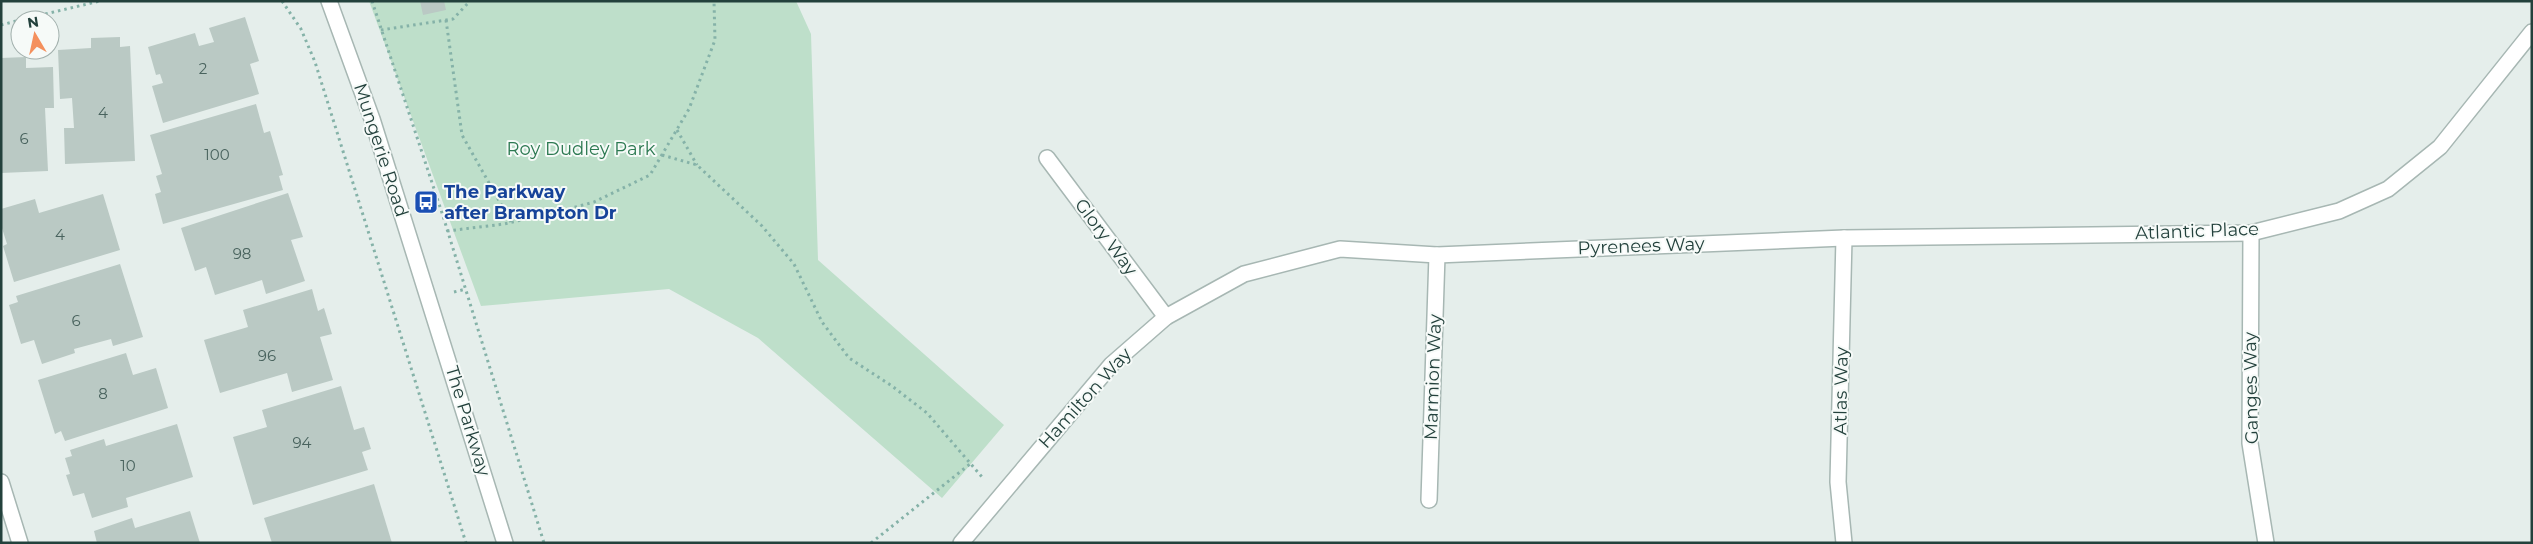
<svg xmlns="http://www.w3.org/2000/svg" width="2533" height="544" viewBox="0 0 2533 544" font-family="Montserrat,sans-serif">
<rect width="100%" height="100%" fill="#e5eeeb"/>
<path fill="#bedfca" d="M369,1h427l15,33 7,226 186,165 -62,73 -184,-160 -89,-49 -188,17z"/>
<g fill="#bac9c4">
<path d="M420,1h24l2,9 -23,5z"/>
<path d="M245,17l14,44 -9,3 9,30 -96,29 -11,-37 11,-3 -3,-9 -4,1 -8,-28 47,-14 4,13 15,-4 -5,-14z"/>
<path d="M120,37v10l10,-1 5,115 -70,3 -1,-36h10l-2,-30 -12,1 -2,-49 33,-2v-10z"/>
<path d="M26,57v11l27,-1 1,41h-9l3,63 -47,2v-115z"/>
<path d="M256,104l8,29 6,-2 13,44 -4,1 4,14 -120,34 -8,-30 6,-2 -5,-16 6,-2 -12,-39z"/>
<path d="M288,193l15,44 -12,3 14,41 -39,13 -4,-14 -47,15 -9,-28 -11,4 -14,-43z"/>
<path d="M103,194l17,56 -106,32 -11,-36 4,-2 -6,-19v-16l34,-10 4,14z"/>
<path d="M120,264l23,73 -30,9 -2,-7 -37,10 1,4 -33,11 -8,-24 -13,4 -12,-39 9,-3 -2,-6z"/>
<path d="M312,289l6,22 6,-3 8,26 -12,3 13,43 -41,12 -5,-19 -67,20 -16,-53 44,-13 -5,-17z"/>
<path d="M126,353l7,22 23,-7 12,40 -103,33 -4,-10 -6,3 -17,-54z"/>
<path d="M341,386l13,44 10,-3 7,22 -9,3 6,18 -115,35 -20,-68 34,-10 -5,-17z"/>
<path d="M177,424l16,53 -67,21 2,9 -36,11 -8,-25 -11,3 -7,-21 4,-1 -5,-16 7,-2 -2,-6 34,-11 2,7z"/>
<path d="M374,484l18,59h-120l-8,-25z"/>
<path d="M190,511l10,32h-103l-3,-12 38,-13 3,10z"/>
</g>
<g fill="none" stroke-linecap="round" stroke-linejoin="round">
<g stroke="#a7b7b3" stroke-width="18">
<g id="minor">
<path d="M1047,158l119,159"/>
<path d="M2251,233l-1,210 16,100"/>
<path d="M1,482l19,61"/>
<path d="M1429,500l8,-245"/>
<path d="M961,543l150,-178 55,-48 78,-43 96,-25 97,6 407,-17 407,-5 88,-22 49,-22 52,-42 92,-115"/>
<path d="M1844,543l-6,-61 6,-244"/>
</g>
</g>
<g stroke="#a7b7b3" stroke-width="18">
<path id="tertiary" d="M329,1l43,118 133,424"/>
</g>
<g stroke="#85b2a8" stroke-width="3" stroke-dasharray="2.5 4" stroke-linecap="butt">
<path d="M282,1l19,28 14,33 151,481"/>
<path d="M372,1l71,215 101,327"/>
<path d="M20,20l80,-19"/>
<path d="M446,20l16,115 49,87"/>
<path d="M1,25l19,-5"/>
<path d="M381,30l72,-11 17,-18"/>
<path d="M677,130l20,35"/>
<path d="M662,155l35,10 65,61 32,38 28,58 27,36 43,28 35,27 55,64"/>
<path d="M447,231l57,-7 53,-12 37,-10 56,-27 39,-66 26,-69 -1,-39"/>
<path d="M454,292l12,-3"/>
<path d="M871,543l99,-79"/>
</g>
<use href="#minor" stroke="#fff" stroke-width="15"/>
<use href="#tertiary" stroke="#fff" stroke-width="15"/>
</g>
<defs>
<g id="bus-square" transform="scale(1.25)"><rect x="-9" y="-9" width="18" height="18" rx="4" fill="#1a4fb4" stroke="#f6faf8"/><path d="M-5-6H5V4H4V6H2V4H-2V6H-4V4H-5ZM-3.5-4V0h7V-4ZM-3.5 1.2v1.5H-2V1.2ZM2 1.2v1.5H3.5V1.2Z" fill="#fff"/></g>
</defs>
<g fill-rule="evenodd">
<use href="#bus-square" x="426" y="202"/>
</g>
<g text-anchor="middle" stroke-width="4" stroke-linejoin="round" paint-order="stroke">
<g font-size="15" fill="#49635e">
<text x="203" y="74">2</text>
<text x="103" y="118">4</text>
<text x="24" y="144">6</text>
<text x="217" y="160">100</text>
<text x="60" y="240">4</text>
<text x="242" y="259">98</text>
<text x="76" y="326">6</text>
<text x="267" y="361">96</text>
<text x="103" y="399">8</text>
<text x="302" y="448">94</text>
<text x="128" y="471">10</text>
</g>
<g font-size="18" fill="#2c7951" stroke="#f6faf8">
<text x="581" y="155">Roy Dudley Park</text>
</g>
<g font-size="18" fill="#23413c" stroke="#f6faf8">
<text transform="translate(381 150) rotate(72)" y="6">Mungerie Road</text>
<text transform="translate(2197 231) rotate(-2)" y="6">Atlantic Place</text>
<text transform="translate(1106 237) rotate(53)" y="6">Glory Way</text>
<text transform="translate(1641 246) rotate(-2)" y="6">Pyrenees Way</text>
<text transform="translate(1433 377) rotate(-88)" y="6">Marmion Way</text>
<text transform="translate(2251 388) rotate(-91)" y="6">Ganges Way</text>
<text transform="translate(1841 391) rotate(-89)" y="6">Atlas Way</text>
<text transform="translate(1085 398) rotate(-48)" y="6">Hamilton Way</text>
<text transform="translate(468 421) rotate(73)" y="6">The Parkway</text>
</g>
<g font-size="18" font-weight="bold" fill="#164399" stroke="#f6faf8" text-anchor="start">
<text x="444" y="198">The Parkway<tspan x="444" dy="21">after Brampton Dr</tspan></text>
</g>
</g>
<rect width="2533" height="544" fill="none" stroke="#23413c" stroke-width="5"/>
<g transform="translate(35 35) rotate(351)"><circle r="24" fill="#f6faf8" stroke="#a2b0ad"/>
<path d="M0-4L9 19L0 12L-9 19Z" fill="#f4905d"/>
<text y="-8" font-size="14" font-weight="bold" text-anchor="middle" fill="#23413c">N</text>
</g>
</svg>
